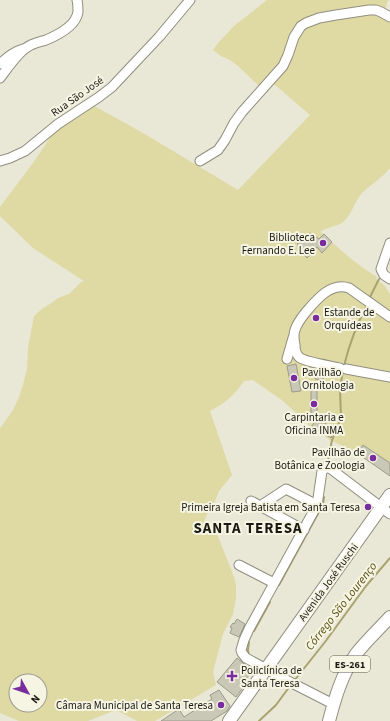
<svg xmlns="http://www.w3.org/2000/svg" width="390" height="721" viewBox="0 0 390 721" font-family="'Source Sans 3',sans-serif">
<rect width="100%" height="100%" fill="#e9e7d6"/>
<path fill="#dfd9a4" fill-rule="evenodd" d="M267,0h121l-5,17 7,1v150c-3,3 -6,7 -9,9 -6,6 -13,10 -19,16 -8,9 -10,22 -19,29 -7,5 -16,5 -23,10 6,3 9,8 14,12 13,12 28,24 43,33l-1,2 8,6 6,9v182l-33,-23 -27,-13 -20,-14 -27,-25 -30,-21 -9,1c-10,15 -18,21 -34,30l22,64 -13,16 -6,15 -6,8 -4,11 14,9 17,43 2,8v13l-3,16 -10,20 -10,38 3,13 -61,36h-18l-21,-11 -28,11h-69l-19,-8v-285l1,-1 12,-17 6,-13 4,-12 4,-16 1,-21 6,-32 8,-7 11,-7 5,-4 11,-4 12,-12 3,-1 -51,-33 -33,-32v-9l33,-44 23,-34 33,-26 54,30 95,57 72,-75 -36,-31 -8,5 -6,-2 -22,-21 -8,-6 -9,-4 -8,-6 5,-7 16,-17zM16,681h24v24h-24z"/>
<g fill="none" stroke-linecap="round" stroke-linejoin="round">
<g stroke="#a9a36f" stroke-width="2">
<path d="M369,299l10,-20"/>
<path d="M344,366c5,-21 13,-42 23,-61"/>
<path d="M328,461l4,-21 9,-22 -1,-30 3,-17"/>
<path d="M279,585l41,-75 3,-6 1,-7"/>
<path d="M254,631l16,-29"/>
<path d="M249,656l-1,-6 1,-8"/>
<path d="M294,681l31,-39 41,-56 24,-28"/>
<path d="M259,721l17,-16 14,-19"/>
</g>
</g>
<g fill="#c9c8b7" stroke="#9d9b8b">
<path d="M310,233l9,6 5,-5 8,8 -10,11 -5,-6 -10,11 -9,-9 3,-3 -4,-2z"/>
<path d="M296,364l5,27 -9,1 -5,-26z"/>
<path d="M314,369l11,2 -2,9 -8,-1 1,-4 -3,-1z"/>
<path d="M311,389h6v29l17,11 -3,9 -19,-12 5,-8h-6z"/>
<path d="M363,445l27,18v13l-33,-23z"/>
<path d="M237,619l8,5 -6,13 -9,-4 2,-5 -2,-1 3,-4 1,1z"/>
<path d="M237,658l6,5 10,7 -7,9 2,2 -12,16 -19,-15z"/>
<path d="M219,690l11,16 -3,5 -16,10h-50l18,-12 5,8 28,-18 -2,-4z"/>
</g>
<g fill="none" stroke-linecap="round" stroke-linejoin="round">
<g stroke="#908e7e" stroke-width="11">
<g id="minor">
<path d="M0,64c7,-7 13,-12 23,-15"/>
<path d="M0,78c7,-9 17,-24 26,-30 6,-5 14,-6 20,-8 12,-5 30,-14 32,-28 0,-4 0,-8 -1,-12"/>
<path d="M0,161l10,-3 15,-7 33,-27 41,-27 13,-10 47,-50 31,-37"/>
<path d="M200,161l18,-11 7,-10 9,-17 8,-11 41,-46 5,-11 6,-18 7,-11 5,-3 13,-5 17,-3 33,-5h7l5,2 9,5"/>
<path d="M390,243l-9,26 3,6 6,4"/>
<path d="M287,359l6,-21"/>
<path d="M340,368c-8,-2 -36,-6 -41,-11 -3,-3 -4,-8 -4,-12 -1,-5 -2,-10 0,-15 2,-7 7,-13 11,-18 11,-13 25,-30 43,-24l41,29"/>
<path d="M346,369l44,8"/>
<path d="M251,501l53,29"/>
<path d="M260,506l26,-17 31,16"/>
<path d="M239,565l35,18"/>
<path d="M333,704l-43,-22 -44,-24 -4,-5 -1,-3 3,-10 5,-11 68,-124 5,-34 4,-4 5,2 59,45"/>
</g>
</g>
<g stroke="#908e7e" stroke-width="14">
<g id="major">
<path d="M229,721l161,-226"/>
<path d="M329,721c6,-23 13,-47 27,-67 10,-13 23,-25 34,-37"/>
</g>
</g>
<use href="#minor" stroke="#fff" stroke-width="9"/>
<use href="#major" stroke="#fff" stroke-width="12"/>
</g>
<g fill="#782c9e" stroke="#f6f5e3" stroke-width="1.5">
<circle cx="323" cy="243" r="4"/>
<circle cx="316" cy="318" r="4"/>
<circle cx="294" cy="378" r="4"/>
<circle cx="314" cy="404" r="4"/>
<circle cx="373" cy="458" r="4"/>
<circle cx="368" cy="507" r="4"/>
<path d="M230 670h4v4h4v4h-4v4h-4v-4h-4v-4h4z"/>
<circle cx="221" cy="705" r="4"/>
</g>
<g text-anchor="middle" stroke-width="4" stroke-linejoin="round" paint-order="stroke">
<rect fill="#f6f5e3" stroke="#5c5b51" stroke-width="1" x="330" y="656" width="40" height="16" rx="3"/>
<g font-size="10" font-weight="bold" fill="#1a1913">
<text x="350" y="668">ES-261</text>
</g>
<g font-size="11" fill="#1a1913" stroke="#f6f5e3">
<text transform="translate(77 96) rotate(-35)" y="4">Rua São José</text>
<text transform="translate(328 582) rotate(-54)" y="4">Avenida José Ruschi</text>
</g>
<g font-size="11" fill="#1a1913" stroke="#f6f5e3" text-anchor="end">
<text x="315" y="241">Biblioteca<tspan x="315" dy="13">Fernando E. Lee</tspan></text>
<text x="324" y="316" text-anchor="start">Estande de<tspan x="324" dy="13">Orquídeas</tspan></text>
<text x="302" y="376" text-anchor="start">Pavilhão<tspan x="302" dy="13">Ornitologia</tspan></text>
<text x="314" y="421" text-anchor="middle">Carpintaria e<tspan x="314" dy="13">Oficina INMA</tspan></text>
<text x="365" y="456">Pavilhão de<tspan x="365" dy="13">Botânica e Zoologia</tspan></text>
<text x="360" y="511">Primeira Igreja Batista em Santa Teresa</text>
<text x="241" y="674" text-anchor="start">Policlínica de<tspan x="241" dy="13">Santa Teresa</tspan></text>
<text x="213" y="709">Câmara Municipal de Santa Teresa</text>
</g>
<g font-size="12" font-style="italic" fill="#585012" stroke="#f6f5e3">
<text transform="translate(341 606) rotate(-52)" y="4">Córrego São Lourenço</text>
</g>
<g font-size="15" font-weight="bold" letter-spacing="1" fill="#1a1913" stroke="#f6f5e3">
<text x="248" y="533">SANTA TERESA</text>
</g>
</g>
<g transform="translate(28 693) rotate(130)"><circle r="19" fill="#f6f5e3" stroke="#9e9d90"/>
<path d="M0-3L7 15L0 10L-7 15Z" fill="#782c9e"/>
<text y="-6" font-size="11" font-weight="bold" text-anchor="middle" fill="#1a1913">N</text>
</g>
</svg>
